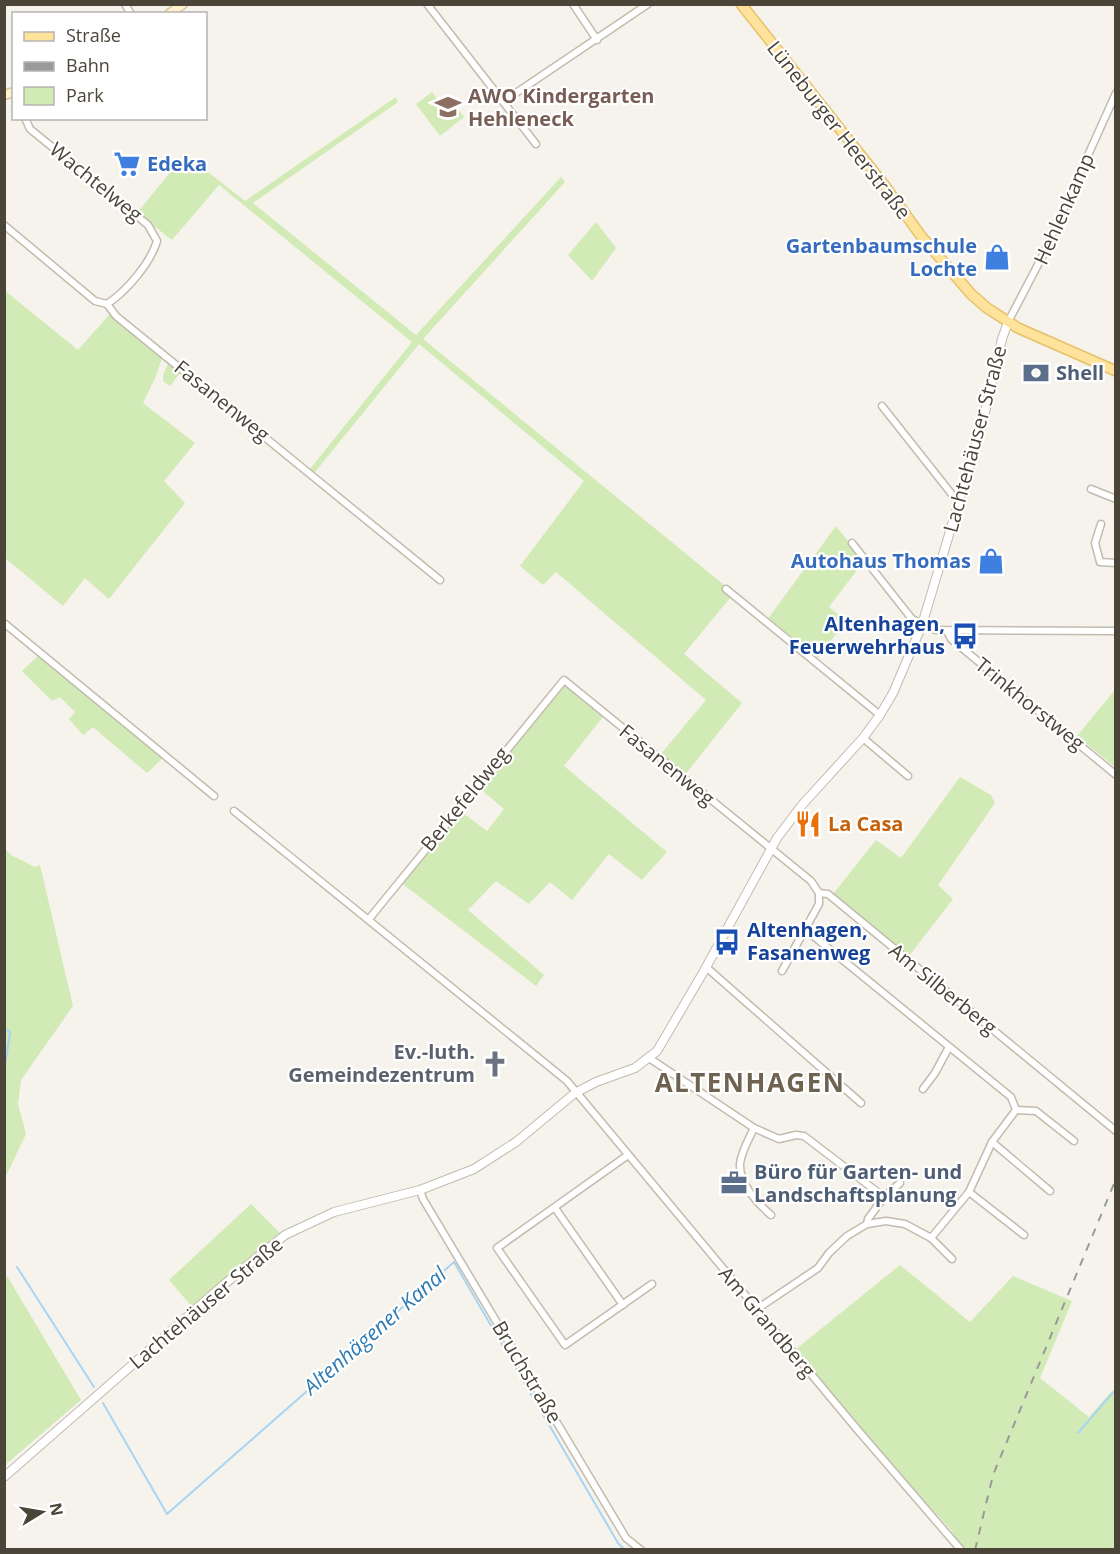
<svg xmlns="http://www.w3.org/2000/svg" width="1120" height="1554" viewBox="0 0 1120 1554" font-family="'Open Sans',sans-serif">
<rect width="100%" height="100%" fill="#f6f3ec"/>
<g fill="#d2eab5">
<path d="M432,92l17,23 9,-6 6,8 -24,19 -24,-32z"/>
<path d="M396,97l2,5 -145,101 163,132 145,-158 4,5 -142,157 311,254 -50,61 58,49 -58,73 -24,-21 46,-55 -150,-128 -13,13 -23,-19 64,-85 -165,-137 -104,128 -5,-3 102,-127 -193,-157 -47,55 -35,-27 48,-59 60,47z"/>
<path d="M596,222l20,26 -24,33 -24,-26z"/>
<path d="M4,290l74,60 32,-36 52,44 -6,18 -13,27 52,40 -31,38 21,22 -76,96 -24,-21 -22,28 -58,-48z"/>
<path d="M168,364l12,9 -10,13 -7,-5v-6z"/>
<path d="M836,526l28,35 -35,46 17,14 -30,39 -49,-40z"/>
<path d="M40,654l123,104 -16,15 -54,-46 -10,8 -14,-16 6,-7 -15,-15 -8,4 -30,-30z"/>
<path d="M564,684l39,33 -39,49 103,86 -25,28 -33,-26 -37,46 -22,-18 -21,22 -33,-23 -28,29 76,65 -8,11 -136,-104 59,-72 28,21 17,-22 -26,-22z"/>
<path d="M1115,690v77l-38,-31z"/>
<path d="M960,777l31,18 4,8 -57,82 15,14 -44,57 -76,-62 43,-54 25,18z"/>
<path d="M4,848l7,7 24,12 5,-2 33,141 -52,74 -3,24 8,30 -21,44z"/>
<path d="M251,1204l29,29 -88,74 -23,-27z"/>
<path d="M900,1265l70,57 43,-46 59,25 -32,77 49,39 22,-25 4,3v154h-153l-10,-18 -162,-177z"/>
<path d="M7,1276l74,124 -76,65 -1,-185z"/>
</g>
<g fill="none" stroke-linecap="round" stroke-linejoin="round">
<g stroke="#a9d4f2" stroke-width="2">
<path d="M4,1031l4,-1 2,3 -6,39"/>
<path d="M17,1267l77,120"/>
<path d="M103,1403l64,111 287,-252 164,281 7,7"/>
<path d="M1078,1433l38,-44"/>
</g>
<g stroke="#c2bbae" stroke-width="9">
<g id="minor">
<path d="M125,4l6,10"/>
<path d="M427,4l109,140"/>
<path d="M573,4l24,36"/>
<path d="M504,101l144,-97"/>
<path d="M25,118l5,11 118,96 9,16c-6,21 -30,50 -50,63"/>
<path d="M4,225l91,76 12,3 9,12 324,264"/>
<path d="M1008,322l35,-67 73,-162"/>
<path d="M882,406l72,91 6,2"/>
<path d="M1091,489l25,10"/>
<path d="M1101,524l-6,19 5,19 16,1"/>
<path d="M852,543l60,76 23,11 181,1"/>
<path d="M726,589l154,126"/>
<path d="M4,623l210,173"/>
<path d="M947,631l4,8 165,136"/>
<path d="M863,738l45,38"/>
<path d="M234,811l333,270 289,347 105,122"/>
<path d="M369,919l195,-239 247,201 8,12 9,1 288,237"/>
<path d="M806,930l205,167 5,13"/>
<path d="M706,967l155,136"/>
<path d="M782,971l37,-67v-11"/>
<path d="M649,1058l105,70 25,11 17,-4 8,1 80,61 -16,22 -1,5"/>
<path d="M923,1089l12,-16 14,-26"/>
<path d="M1016,1110l20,1 38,30"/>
<path d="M754,1128c-5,11 -13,24 -14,36 -1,20 18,40 31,51"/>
<path d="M992,1142l58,49"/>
<path d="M628,1155l-131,93 68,97 87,-61"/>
<path d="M420,1190l3,9 203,339 15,12"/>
<path d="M969,1192l55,43"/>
<path d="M884,1197l16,-14"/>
<path d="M555,1208l68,97"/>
<path d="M931,1238l21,21"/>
<path d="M757,1309l61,-41 11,-15 18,-17 20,-12 19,-3 19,3 26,14 38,-46 23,-50 24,-32"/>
</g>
</g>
<g stroke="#c2bbae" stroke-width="10">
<path id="tertiary" d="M4,1477l223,-195 58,-47 49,-23 86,-22 54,-21 42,-27 59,-49 21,-11 39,-14 22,-17 47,-80 73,-133 25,-33 61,-67 17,-23 13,-22 29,-68 61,-204 19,-82 6,-17"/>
</g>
<g stroke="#d6c79b" stroke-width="11">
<g id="secondary">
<path d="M169,14l14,-10"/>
<path d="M4,95l10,-3"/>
</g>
</g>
<g stroke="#e6c16a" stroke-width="12">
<path id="primary" d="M741,4l144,182 36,50 50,58 16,14 31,20 98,43"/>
</g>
<use href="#minor" stroke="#fff" stroke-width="6"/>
<use href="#tertiary" stroke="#fff" stroke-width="8"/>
<use href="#secondary" stroke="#fff3cd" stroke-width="8"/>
<use href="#primary" stroke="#ffe39c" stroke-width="9"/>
<path stroke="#9a9a9a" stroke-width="2" stroke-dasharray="8 8" stroke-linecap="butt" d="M975,1550l18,-75 123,-296"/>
</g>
<defs>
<g id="school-bare" transform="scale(2.07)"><path d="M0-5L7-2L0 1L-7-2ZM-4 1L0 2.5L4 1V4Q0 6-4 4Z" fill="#8d6e63" stroke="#fff" stroke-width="2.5" paint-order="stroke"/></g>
<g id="supermarket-bare" transform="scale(2.07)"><path d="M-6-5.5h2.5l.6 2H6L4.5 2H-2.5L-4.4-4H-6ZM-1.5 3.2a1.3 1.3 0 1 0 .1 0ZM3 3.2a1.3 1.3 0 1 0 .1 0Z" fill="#3f7fe0" stroke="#fff" stroke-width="2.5" paint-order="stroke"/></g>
<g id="shop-bare" transform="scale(2.07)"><path d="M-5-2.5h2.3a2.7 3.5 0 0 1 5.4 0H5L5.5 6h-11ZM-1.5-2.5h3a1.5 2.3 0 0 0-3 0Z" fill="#3f7fe0" stroke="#fff" stroke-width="2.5" paint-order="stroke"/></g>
<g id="bank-bare" transform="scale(2.07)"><path d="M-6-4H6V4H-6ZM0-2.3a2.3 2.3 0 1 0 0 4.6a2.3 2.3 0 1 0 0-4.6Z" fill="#5c6f8a" stroke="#fff" stroke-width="2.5" paint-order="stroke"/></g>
<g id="bus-bare" transform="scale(2.07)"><path d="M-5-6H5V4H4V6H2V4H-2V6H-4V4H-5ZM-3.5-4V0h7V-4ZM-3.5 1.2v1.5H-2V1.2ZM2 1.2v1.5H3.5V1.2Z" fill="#1a4fb4" stroke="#fff" stroke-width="2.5" paint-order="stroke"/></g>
<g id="restaurant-bare" transform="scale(2.07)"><path d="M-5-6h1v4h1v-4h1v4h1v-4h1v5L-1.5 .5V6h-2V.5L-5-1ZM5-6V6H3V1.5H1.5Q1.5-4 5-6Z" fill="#e8710a" stroke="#fff" stroke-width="2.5" paint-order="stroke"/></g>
<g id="church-bare" transform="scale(2.07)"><path d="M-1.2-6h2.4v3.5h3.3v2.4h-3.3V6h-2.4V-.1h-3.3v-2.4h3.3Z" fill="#6b7280" stroke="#fff" stroke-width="2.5" paint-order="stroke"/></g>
<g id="office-bare" transform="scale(2.07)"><path d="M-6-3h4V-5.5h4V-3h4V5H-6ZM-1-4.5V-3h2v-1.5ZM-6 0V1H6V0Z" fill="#5c6f8a" stroke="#fff" stroke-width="2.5" paint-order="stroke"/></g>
</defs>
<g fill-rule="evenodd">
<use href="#school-bare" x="448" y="107"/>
<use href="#supermarket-bare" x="127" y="164"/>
<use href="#shop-bare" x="997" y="257"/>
<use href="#bank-bare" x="1036" y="373"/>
<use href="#shop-bare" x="991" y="561"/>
<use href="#bus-bare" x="965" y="636"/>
<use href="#restaurant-bare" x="808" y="824"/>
<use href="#bus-bare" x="727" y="942"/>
<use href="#church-bare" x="495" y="1064"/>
<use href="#office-bare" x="734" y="1183"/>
</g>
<g text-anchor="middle" stroke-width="4.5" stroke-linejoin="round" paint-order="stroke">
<g font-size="20" font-weight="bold" fill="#785e54" stroke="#fff" text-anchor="start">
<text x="468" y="103">AWO Kindergarten<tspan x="468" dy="23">Hehleneck</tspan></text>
</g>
<g font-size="20" fill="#4b4439" stroke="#fff">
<text transform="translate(839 130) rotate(52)" y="7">Lüneburger Heerstraße</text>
<text transform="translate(96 182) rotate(39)" y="7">Wachtelweg</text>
<text transform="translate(1064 209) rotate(-66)" y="7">Hehlenkamp</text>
<text transform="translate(222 401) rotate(39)" y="7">Fasanenweg</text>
<text transform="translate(975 439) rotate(-75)" y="7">Lachtehäuser Straße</text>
<text transform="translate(1030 704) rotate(39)" y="7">Trinkhorstweg</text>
<text transform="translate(667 765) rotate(39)" y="7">Fasanenweg</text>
<text transform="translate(465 799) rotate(-51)" y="7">Berkefeldweg</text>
<text transform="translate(943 989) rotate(39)" y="7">Am Silberberg</text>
<text transform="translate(206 1303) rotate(-40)" y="7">Lachtehäuser Straße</text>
<text transform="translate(767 1322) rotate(50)" y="7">Am Grandberg</text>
<text transform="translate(527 1372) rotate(59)" y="7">Bruchstraße</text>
</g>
<g font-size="20" font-weight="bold" fill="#366cbe" stroke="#fff" text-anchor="end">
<text x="147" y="171" text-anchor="start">Edeka</text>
<text x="977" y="253">Gartenbaumschule<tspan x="977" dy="23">Lochte</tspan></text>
<text x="971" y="568">Autohaus Thomas</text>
</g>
<g font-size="20" font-weight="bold" fill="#4e5e75" stroke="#fff" text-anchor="start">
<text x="1056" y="380">Shell</text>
<text x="754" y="1179">Büro für Garten- und<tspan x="754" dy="23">Landschaftsplanung</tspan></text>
</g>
<g font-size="20" font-weight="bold" fill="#164399" stroke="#fff" text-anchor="end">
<text x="945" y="631">Altenhagen,<tspan x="945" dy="23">Feuerwehrhaus</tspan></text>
<text x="747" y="937" text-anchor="start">Altenhagen,<tspan x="747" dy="23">Fasanenweg</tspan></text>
</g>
<g font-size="20" font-weight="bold" fill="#c56008" stroke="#fff" text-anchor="start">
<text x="828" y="831">La Casa</text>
</g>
<g font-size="20" font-weight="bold" fill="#5b616d" stroke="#fff" text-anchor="end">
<text x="475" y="1059">Ev.-luth.<tspan x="475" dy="23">Gemeindezentrum</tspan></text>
</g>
<g font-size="21" font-style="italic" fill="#2e7ab2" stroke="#fff">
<text transform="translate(375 1331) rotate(-41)" y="7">Altenhägener Kanal</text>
</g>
<g font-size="26" font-weight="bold" letter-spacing="1.5" fill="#6e6250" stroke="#fff">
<text x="750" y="1092">ALTENHAGEN</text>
</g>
</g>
<rect width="1120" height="1554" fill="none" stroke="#4b4439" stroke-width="12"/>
<rect x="12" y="12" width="195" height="108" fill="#ffffff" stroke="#b7b4b0" stroke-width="1.5"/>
<rect x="24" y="32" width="30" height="9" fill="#ffe39c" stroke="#b7b4b0" stroke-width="1.5"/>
<text x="66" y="42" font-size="18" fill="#4b4439">Straße</text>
<rect x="24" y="62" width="30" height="9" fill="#9a9a9a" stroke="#b7b4b0" stroke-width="1.5"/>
<text x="66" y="72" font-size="18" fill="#4b4439">Bahn</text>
<rect x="24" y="87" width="30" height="18" fill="#d2eab5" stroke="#b7b4b0" stroke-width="1.5"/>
<text x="66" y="102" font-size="18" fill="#4b4439">Park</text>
<g transform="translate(42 1512) rotate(79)" stroke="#ffffff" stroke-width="4.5" paint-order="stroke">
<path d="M0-4.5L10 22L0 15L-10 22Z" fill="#4b4439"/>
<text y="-9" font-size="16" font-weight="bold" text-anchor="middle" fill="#4b4439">N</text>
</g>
</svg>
